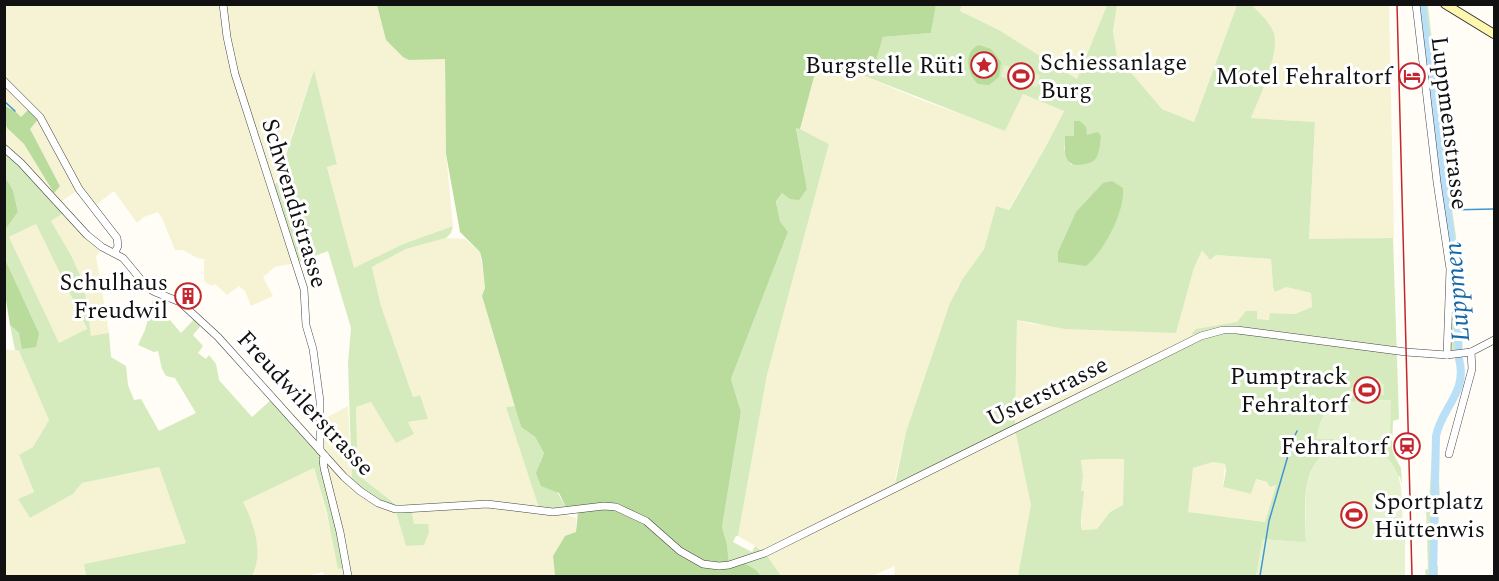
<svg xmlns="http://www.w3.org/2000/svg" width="1499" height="581" viewBox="0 0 1499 581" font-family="Spectral,serif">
<rect width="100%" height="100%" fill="#fffdf5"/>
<g fill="#f6f3d4">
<path d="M962,4l145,1 -30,74 -78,-49 -39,-19z"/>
<path d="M5,5h372l9,35 23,20 36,-2 1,96 7,72 -50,18 -49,25 -27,-103 10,-3 -23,-92 -40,114 22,78 -21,4 -12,10 10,19 -22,10 -6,-15 -6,-5 -12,9 -12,-11 -4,2 -7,-5v-22l-7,-1 -14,-8h-8l-13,-32 -4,-6 -14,5 -7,6 -23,-32 -21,16 -14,-18 -21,15 -53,-56 -1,-26 3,6 17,16 30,48 6,-7 -31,-56 -14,-18 -10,-5z"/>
<path d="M1117,5h120l-43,117 -32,-13 -45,-53 -4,-23z"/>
<path d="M1252,5h137l5,233 -85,2 6,-118 -64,-4 20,-52 4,-24 -3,-14z"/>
<path d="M817,66l45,9 57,24 86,31 18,-36 41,16 -18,36 -38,64 -12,-4 -12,43 -27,39 -51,144 -11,47 120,-51 2,-108 15,4 144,9 18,-65 8,-19 8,11 6,-5 55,4 2,28 2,4 11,-4 25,6 1,14 -17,7 -24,-1 -1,7 -13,-1 -20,3 -36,14 -170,161v15l-13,64h-124l1,-10 -23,10h-91l-20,-27 -23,-13 29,-161 62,-231 -29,-15z"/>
<path d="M65,212l37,35 -6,9 13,77 -18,4 -7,-53 -13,-29 -20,-34z"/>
<path d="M36,224l51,106 -28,14 -50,-107z"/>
<path d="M446,238l19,1 15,13 5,36 -3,9 33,109 -9,1 57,107 13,4v14l-23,24 2,20h-231l-1,-4 -12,3 1,1h-60l3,-5 2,-21 -8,-33 -6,-15 71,-34 19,70 -13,-117 28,-15 4,78 43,25 11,37 7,-22 -10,-15 -45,-34 -2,-68 14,-5 38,20 20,-3 -9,-24 -6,2 -32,-91 -9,-39 34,-18z"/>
<path d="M4,349l15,2 30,69 -16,27 -14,9 15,36 -16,7 12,19 43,-24 9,-11 77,-16 27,76 -102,21 2,12h-81z"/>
<path d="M1096,459h28l-1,46 -13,7 -13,17 -15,1 -1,-27 3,-4v-7l-3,-1 2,-15 -2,-16z"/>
<path d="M1213,462l12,2 -2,23 28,7 4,-15 21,6 -11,37 -77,-10 4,-44z"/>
</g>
<g fill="#d5ebbd" fill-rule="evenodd">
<path d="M962,4l-2,7 39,19 78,49 30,-74h10l-4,27 4,24 45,53 32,13 43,-117h15c6,7 17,16 21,26 9,18 -14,68 -22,87l64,4 -6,117 84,-1 6,181 -6,2 -1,27 2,7 7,13 1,17 -2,-8 -43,-32c-60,3 -52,53 -51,98l-43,-4 -7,37h-238l13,-71 -16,-76 -121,60 12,-57 44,-129 12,-23 22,-31 12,-43 13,4 37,-64 18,-35 -41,-17 -18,37 -143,-56 12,-7 9,-31 48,-4 5,-28zM1087,135l-16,30 -7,-16 1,-12zM1202,250l8,10 6,-5 55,4 2,28 2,5 11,-5 25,6 1,14 -17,7 -25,-1 -1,7 -12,-1v-8h-11l-9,11 -41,7 -5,5 8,1 -184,93 2,-108 48,9 111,4 18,-65zM1390,400v42l-13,-2 -41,2 -2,-3 -7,-31 3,-5zM1096,459h28l-1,46 -13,7 -13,17 -15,1c-3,-14 2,-26 2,-39h-3l2,-15 -2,-16zM1213,462l12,2 1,7 -3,16 28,7 5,-15 11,3 3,5 6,-2 -11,37 -77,-10 5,-44z"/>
<path d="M1416,5h12l18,161 14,99 2,45 -4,2 3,42 -14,1 4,-73z"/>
<path d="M314,70l23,94 -10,3 27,101 49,-24 50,-18 -2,7 -5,5 -40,11 -34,18 9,39 32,91 7,-2 8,24 -20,3 6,12 -18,9 -25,-41 -15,5 2,68 44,34h9l3,15h14l1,8 -5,13 -18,1 -11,-37 -43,-25 -4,-121 3,-35 -23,-77 -32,12 -24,-76 5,-5z"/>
<path d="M796,127l33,17 -62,231 -29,161h-2l-3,6 19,10 3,-6 10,7 16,23h-20l-5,-6 -27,-5 -2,-21 -5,-17 19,-115 -10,-33 57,-147 -8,-11 -4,-18 6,-10 8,5 17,-9z"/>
<path d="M5,148l60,64 -14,9 20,34 13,29 7,52 18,-3 2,24 15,9 2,19 6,15 7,-1 18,32 37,-18 -21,-35 -9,-2 -4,-7 -4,-18 -4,1 -16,-7 7,-15 8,-30 28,33 15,-16 7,6 -10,12 10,11 -5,7 8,6 3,-4 7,9 3,16 33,37 21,-19 45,52 5,13 23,104 -8,2 -11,-56 -13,-45 -71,34c11,21 21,52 9,74h-166l-2,-12 102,-21 -27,-76 -77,16 -9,11 -43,24 -12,-19 16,-7 -15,-37 14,-8 16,-27 -30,-69 -4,-1 -5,-25 9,8h20l-34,-74v-29l13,-18 -5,-22 -8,-13zM36,224l51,105 -28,14 -50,-106z"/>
<path d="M515,406l6,21 14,10 9,16 -4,9 28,49h-28l-34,-104z"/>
<path d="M1432,453h6l2,50 -5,63h3v10h-12l-1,-6 3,-1 -2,-65 3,-2z"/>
</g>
<g fill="#b9dc9c">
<path d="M377,5h559l-5,28 -48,4 -9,31 -12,7 -45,-9 -17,63 -4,-1 11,61 -8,11 -9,-1 -8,-6 -6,9 4,19 8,11 -57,147 10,33 -19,115 5,17 2,21 13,-3 14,8 5,6h-206l-2,-20 12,-20 11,-4 2,-21h-10l-9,-18 -18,-7 -5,-13 8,-20 -9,-16 -14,-10 -39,-131 3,-8 -3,-28 -2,-8 -20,-20 -14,-78 -1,-95 -36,1 -6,-3 -17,-17z"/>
<path d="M979,45l12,4 10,13 -2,15 -10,8 -11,-1c-11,-10 -15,-33 1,-39z"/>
<path d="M5,106l10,5 6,6 11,-11 8,11 -10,12 30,57 -6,7 -30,-49 -17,-16 -2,-6z"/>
<path d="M1074,121h6l6,6 1,8 11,-3 3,4c-1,7 -1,14 -4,20 -2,5 -6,7 -12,8 -21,5 -21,-11 -20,-28h9z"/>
<path d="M5,177l8,13 5,22 -13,18z"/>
<path d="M1112,181l11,7c2,24 -19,63 -37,78l-28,-4v-10l18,-40 27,-29z"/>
<path d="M5,259l34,74 -3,14 -14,2 -3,-16 -9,-8 -5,-31z"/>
</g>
<g fill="#e6f2cf">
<path d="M1004,65l36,10 -3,12 -36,-10z"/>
<path d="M1378,378l6,7v10l-40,1 14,-15z"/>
<path d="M1391,400l-1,43 -13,-3 -41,2 -2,-3h-18l4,-16 10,-20z"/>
<path d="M1357,445c52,7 45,52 45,91l3,1v39h-149l7,-37 43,3c0,-44 -9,-94 51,-97z"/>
</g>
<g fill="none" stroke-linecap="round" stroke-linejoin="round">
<g stroke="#3f96cf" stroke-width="1.5">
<path d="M4,101l11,10"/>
<path d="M1447,210l47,-1"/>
<path d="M1260,576l9,-55 23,-79 5,-11"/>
</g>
<path stroke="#b9e0f7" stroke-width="8" d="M1422,4l25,206 8,51 4,98c9,33 -17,48 -23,77l-3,140"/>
<g stroke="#444" stroke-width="8">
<g id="tertiary">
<path d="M223,4l4,33 8,37 69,215 2,36 7,24 7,52v49"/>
<path d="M1416,4l21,178 13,87 -3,86"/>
<path d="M4,81l36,36 39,72 38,49 1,8 -3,6"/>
<path d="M4,148l17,15 66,72 15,12 21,11 25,30 7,4 25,10 38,35 126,140 16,14 18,12 17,6h8l84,-5 66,8 51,-6 12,1 30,14 34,30 23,13 16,2 10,-1 36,-12 436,-217 22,-6h14l169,22 41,3 24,-3 23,-12"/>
<path d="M1449,454l23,-85 -1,-17"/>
<path d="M325,456l-2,3 1,9 16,64 8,44"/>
</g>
</g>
<g stroke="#333" stroke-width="10">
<path id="secondary" d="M1445,4l49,30"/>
</g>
<use href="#tertiary" stroke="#fff" stroke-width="7"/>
<use href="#secondary" stroke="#fff6b0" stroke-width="8"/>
<path stroke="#c4262e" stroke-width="1.5" d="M1397,4l15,572"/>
</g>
<defs>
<g id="sight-ring" transform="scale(1.35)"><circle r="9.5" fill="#fff" stroke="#c4262e" stroke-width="1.5"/><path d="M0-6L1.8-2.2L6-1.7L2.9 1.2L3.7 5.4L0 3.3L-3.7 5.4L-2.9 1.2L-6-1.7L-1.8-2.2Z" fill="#c4262e"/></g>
<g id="stadium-ring" transform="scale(1.35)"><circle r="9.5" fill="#fff" stroke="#c4262e" stroke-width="1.5"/><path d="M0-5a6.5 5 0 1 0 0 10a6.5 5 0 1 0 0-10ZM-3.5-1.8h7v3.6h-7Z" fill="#c4262e"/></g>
<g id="hotel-ring" transform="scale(1.35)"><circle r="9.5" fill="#fff" stroke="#c4262e" stroke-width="1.5"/><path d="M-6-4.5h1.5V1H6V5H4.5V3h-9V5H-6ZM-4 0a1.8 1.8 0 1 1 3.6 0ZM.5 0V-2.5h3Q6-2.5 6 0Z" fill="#c4262e"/></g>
<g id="building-ring" transform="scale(1.35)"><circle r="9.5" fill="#fff" stroke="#c4262e" stroke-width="1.5"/><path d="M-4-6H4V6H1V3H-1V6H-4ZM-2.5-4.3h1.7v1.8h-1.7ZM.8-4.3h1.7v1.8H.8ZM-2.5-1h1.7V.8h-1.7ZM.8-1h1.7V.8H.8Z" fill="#c4262e"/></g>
<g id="station-ring" transform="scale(1.35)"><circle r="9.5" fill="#fff" stroke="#c4262e" stroke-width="1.5"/><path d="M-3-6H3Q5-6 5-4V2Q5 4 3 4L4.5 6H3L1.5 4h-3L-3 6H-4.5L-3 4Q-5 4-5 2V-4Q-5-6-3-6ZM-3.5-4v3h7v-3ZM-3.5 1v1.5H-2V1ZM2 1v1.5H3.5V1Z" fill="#c4262e"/></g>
</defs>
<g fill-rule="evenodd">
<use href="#sight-ring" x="984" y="65"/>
<use href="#stadium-ring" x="1021" y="76"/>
<use href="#hotel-ring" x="1412" y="76"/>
<use href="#building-ring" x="188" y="296"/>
<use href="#stadium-ring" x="1367" y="390"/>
<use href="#station-ring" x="1407" y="446"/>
<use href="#stadium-ring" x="1354" y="515"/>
</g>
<g text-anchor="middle" stroke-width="6" stroke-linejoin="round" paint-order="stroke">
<g font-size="24" fill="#111" stroke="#fff" text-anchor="end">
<text x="1040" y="70" text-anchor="start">Schiessanlage<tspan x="1040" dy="28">Burg</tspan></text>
<text x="964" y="73">Burgstelle Rüti</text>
<text x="1392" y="84">Motel Fehraltorf</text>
<text x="168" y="290">Schulhaus<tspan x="168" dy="28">Freudwil</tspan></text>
<text x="1348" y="384">Pumptrack<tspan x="1348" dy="28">Fehraltorf</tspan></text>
<text x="1388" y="454">Fehraltorf</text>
<text x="1374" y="509" text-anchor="start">Sportplatz<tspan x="1374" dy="28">Hüttenwis</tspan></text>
</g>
<g font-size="24" fill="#111" stroke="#fff">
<text transform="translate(1450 123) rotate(83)" y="8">Luppmenstrasse</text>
<text transform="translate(295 203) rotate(73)" y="8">Schwendistrasse</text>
<text transform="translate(1047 391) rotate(-26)" y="8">Usterstrasse</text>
<text transform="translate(306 403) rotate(47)" y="8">Freudwilerstrasse</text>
</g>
<g font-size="26" font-style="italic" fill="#1768a6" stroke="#fff">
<text transform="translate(1456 292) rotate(-95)" y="9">Luppmen</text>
</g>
</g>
<rect width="1499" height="581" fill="none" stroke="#111111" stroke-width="12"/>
</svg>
